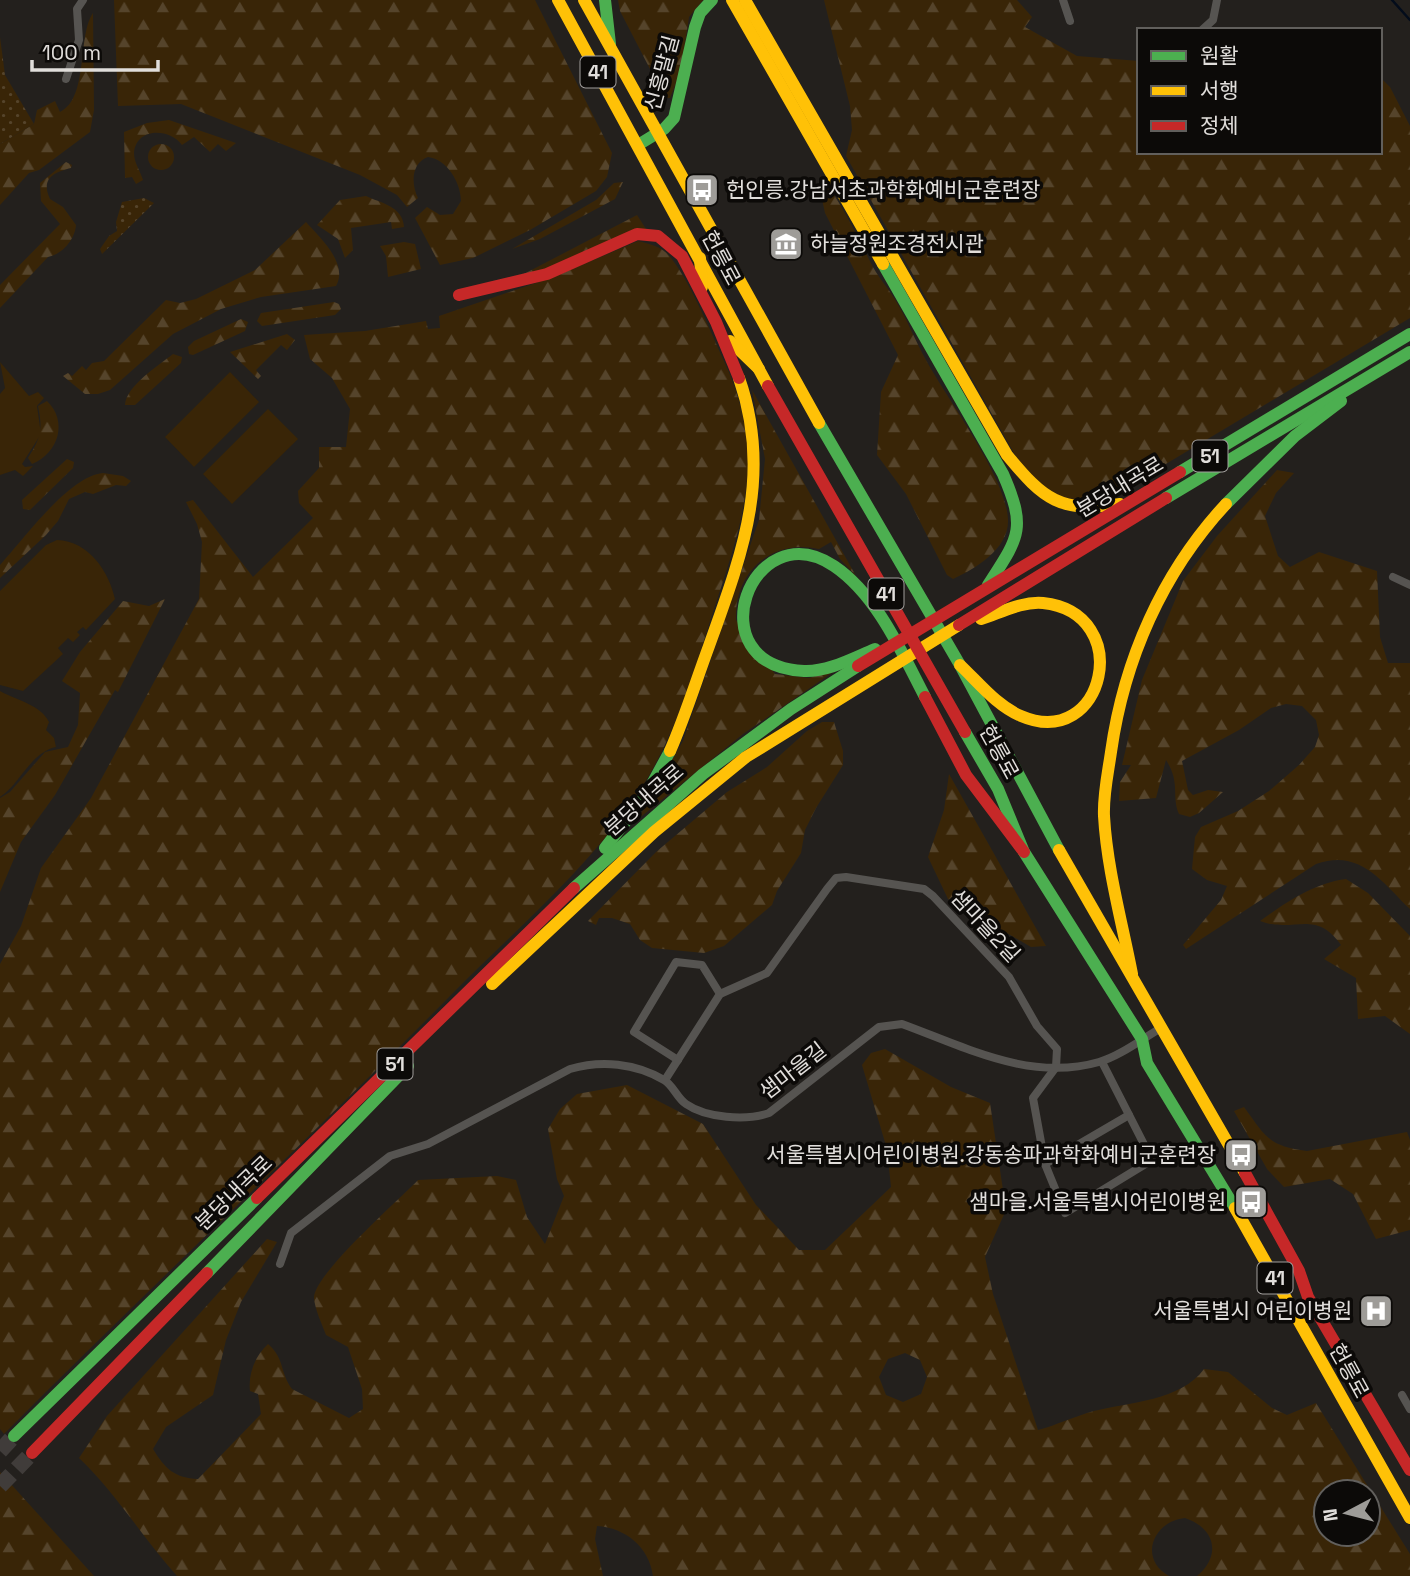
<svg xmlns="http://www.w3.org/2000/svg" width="1410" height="1576" viewBox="0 0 1410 1576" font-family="'Space Grotesk','Noto Sans KR',sans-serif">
<defs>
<pattern id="forest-firs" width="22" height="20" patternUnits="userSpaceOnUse" patternTransform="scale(1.75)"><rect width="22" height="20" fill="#392507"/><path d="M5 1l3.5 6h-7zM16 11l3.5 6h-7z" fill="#55442b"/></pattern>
<pattern id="park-dots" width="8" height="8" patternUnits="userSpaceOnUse" patternTransform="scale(1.75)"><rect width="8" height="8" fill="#392507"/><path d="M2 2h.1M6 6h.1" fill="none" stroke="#55442b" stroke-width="1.8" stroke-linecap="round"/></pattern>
</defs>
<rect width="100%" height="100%" fill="#23201d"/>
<g fill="#392507">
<path d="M0,362l29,34 9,-4 6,6 -7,8 4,28 -19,30 3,3 8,-1 -10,10 -8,-6 -15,5v-81l5,-6z"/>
<path d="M230,372l29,30 -65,65 -29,-30z"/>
<path d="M268,409l30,30 -66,65 -29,-30z"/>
<path d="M57,540c32,1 52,32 58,59l-29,31 -3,-3 -6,5 3,3 -7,7 -5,-4 -10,10 5,6 -40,37 -23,-6v-94l46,-46z"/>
<path d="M0,691c16,9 41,14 49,31l-3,8 8,8 2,9c-26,6 -35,36 -56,50z"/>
</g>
<g fill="url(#forest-firs)" fill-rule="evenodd">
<path d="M114,0h421l77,153 -5,24 -11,14 -66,39 -57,28 -33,7 -25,-47 12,-11 13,8 13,-1 8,-13c0,-18 -14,-42 -33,-44 -17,6 -17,27 -10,41l-11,9 -10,-12 -37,-20 -179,-71 -63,2z"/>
<path d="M618,0h85l-14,17 -8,53 -11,28h-5l-45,-87z"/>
<path d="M824,0h193l15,17 -7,10 52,29 62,5v91h241v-75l10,10 20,39v192l-296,177c-52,15 -62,4 -95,-33l-173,-306 6,-26 -2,-24z"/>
<path d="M93,13l1,97 -4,22 -51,38 -10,3 -29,32v-61l34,-20 3,-14 18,-9 5,11c29,-14 17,-76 33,-99z"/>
<path d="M169,120l67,23 -10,8 -8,-7 -8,8 -16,-15 -12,8c-12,-17 -46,-18 -48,8 0,10 6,17 9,27l-7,4 -4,-7 -7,1 -1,-46 23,-9z"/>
<circle cx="161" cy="157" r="13"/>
<path d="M66,162l6,3 -1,3c-16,4 -31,10 -21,31l13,8 13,18c-1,14 -13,29 -28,32l-48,51v-23l60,-61 -19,-23 -1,-18z"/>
<path d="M820,175c22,28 37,61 53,92 7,13 17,23 24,36 11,18 18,38 29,57 21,39 81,118 82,160 1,29 -33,49 -55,59l-6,-4 -41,-81 -29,-39 4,-63 17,-37 -73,-142 -5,-23z"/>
<path d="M623,182l-8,17 -75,40 -28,10 84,-49 18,-17z"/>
<path d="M366,196c14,7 37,10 38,31l-12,2 -1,-7 -40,6 2,22 -8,8 -7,-19 -21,-14 23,-25z"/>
<path d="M637,215l9,14 -81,34 -45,13z"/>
<path d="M306,222c13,15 43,41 30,64l-75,11 -40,12 -48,25 -63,56 -12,4h-13l-22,-18 5,-3 4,3 10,-10 4,4 6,-7 12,-2 62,-61 14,3 16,-4 59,-29z"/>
<path d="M638,241c12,3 25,6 33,17 19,24 39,72 52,101 15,31 25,68 25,103 -1,51 -18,98 -34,147 -22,68 -41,135 -83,195 -50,71 -121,131 -182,193 -146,148 -298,289 -445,437l-4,-5v-465l21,-38 20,-58 50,-70 108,-199 3,-57 -5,-18 -11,-22 7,-2 60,77 60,-59 -14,-15 -1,-12 21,-23v-21h27l4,-38 -18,-31 -22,-19 -6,-24 61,-4 61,-10 2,8 12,-1 -1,-12 117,-40z"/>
<path d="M404,242l11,2 6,25 -33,8 -2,-21 -6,-10z"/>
<path d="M334,302l5,2 2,5 -6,6 -73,11 -5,-5 4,-8z"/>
<path d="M241,319l7,3 -3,9 -52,24 -4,-1 -1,-7 6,-6z"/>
<path d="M287,334l8,6 -8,10 -6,-5 -25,25 5,6 -3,3 -28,-27z"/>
<path d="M173,354l9,3 -1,6 -46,42h-10c1,-19 34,-40 48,-51z"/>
<path d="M752,390l104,186 -16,-17 -9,-17 -12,7c-47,-11 -85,23 -83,71l39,54 34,4 27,-8 -93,64 -106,86 46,-79 76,-221 6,-61z"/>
<path d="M47,401c21,20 12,52 -15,63l-4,-6c13,-20 15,-29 10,-52z"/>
<path d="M67,459l7,3 -1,6 -43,42 -7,-1 -1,-9z"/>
<path d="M1277,470l17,3 -18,20 -11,23 13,40 12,11 29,-15 58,19 3,66 8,26h22v246c-28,-27 -50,-61 -94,-45l-130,85 -3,-4 38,-45 6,-14 -20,-6 -15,-11 3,-32 6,-10 37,-16 31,-20 30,-26 16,-18 4,-12 -3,-15 -14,-14 -16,-2 -15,4 -32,22 -57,31 6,29 5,5 15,-5 15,2 -24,21 -9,4 -11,-3c-8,-18 2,-31 -13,-54l-10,38 -37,3 1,-19 11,-17h-9l20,-85 41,-99 34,-45z"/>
<path d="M103,473l20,3 8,5 -5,5 -10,-1 -23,9 -8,-2 -16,7 -11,22 -12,14 -46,43v-13c23,-25 69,-89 103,-92z"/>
<path d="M165,599l-47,93 -3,-2 -60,105 -34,47 -21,50v-94l10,-6 35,-40 23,-5 10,-22 2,-32 -18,-12 18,-29 43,-51 26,5z"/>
<path d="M822,722h12l9,29v14l-27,43 -11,22 -4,23 -24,38 -5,14 -48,41 -20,7 -52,-5 -12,-8 -10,-16 -18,-6h-13l-3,7 -8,-4 68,-69 71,-60 40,-25 40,-36z"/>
<path d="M949,774l97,172 -15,1 -83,-48 -20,-42 16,-47z"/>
<path d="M1346,879l22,14 42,43v98l-25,-18 -27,3 -2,-41 -32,-19 17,-14c-26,-37 -47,-11 -81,-24 25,-18 54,-38 86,-42z"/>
<path d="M885,1049l66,38 39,16 16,107 -21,47 8,37 45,136c19,-5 37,-14 56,-19 35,-9 87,-10 110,-42l24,3 44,36 15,7 29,-12 94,151v22h-213c25,-21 18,-48 -12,-58 -32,3 -47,41 -16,58h-516c-4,-29 -27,-48 -56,-50l-2,13 8,37h-426c-35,-39 -61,-83 -98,-118l28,-42 160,-177 10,3 -36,60 -15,38 -13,55 -47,32 -13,22c12,20 22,29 45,30l63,-65 -3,-20 -8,-3c-2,-17 5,-35 18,-47 17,15 12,29 24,45l57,29 14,-9 -1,-20 -14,-42 -22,-12c-4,-11 -11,-25 -12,-37 -1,-23 85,-98 104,-118l79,-4 19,4 11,37 18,27 19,-48 -7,-17 -9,-50 12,-20 17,-15 50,-9 76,39 53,81 43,45h26l66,-63 -4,-38 -25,-84 9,-12zM905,1353l15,7 7,17 -6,17 -18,8 -17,-7 -7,-18 9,-18zM1368,1492v42h-42v-42z"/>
<path d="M1244,1107c22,30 24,39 63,44l100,-19 3,8v90l-34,9 -23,-45 -23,-15 -46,8 -17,-18 -33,-58z"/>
<path d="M0,1472l94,104h-94z"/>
</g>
<g fill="url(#park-dots)">
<path d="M0,37l5,38 29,49 -34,20z"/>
<path d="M144,198l10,5 -52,51 -2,-5 9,-13 8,-5 -1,-9 6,-20z"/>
</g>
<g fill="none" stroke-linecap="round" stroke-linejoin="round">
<path stroke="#030c1b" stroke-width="2.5" d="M1392,0l18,20"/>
<g stroke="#403c3a" stroke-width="16" stroke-dasharray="16 8" stroke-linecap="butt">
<path d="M0,1451l14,-15"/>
<path d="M0,1486l32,-33"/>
</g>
<g stroke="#565451" stroke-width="8">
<path d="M1063,0l7,21"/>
<path d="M1202,30l11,-10 4,-20"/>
<path d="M66,79l13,-39 -2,-31 6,-9"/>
<path d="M1393,577l17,8"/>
<path d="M678,1060l-44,-28 42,-70 26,3 18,29"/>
<path d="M665,1080l55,-86 47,-21 60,-84 9,-11 10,-1 78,12 9,7 76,81 28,49 20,23 -1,18 -23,31 12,66 20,49 87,-53 -50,-98"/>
<path d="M1045,1164l84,-49"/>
<path d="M280,1264l11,-31 99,-77 38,-12 142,-75c31,-9 65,-6 94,11 9,5 13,18 22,24 20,14 60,17 83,9l110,-86 23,-3c63,23 128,58 197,38 21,-6 43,-23 62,-34"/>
<path d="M1402,1395l8,14"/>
</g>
<g stroke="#4caf50" stroke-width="12">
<path d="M605,0l5,44"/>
<path d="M638,145l26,-16 10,-11 21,-91 5,-14 12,-13"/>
<path d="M883,264l120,210c24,55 16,63 -15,111"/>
<path d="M819,423l141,242 99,185"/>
<path d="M1180,472l230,-138"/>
<path d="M1166,498l244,-146"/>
<path d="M1226,504l69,-68 46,-35"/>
<path d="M875,649c-22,9 -47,23 -71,22 -110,-5 -53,-160 30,-105 43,29 68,87 91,131"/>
<path d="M965,732l33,57 26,63 118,187 5,24 88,145"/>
<path d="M605,848l41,-53 24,-44"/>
<path d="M574,888l129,-114 88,-65 67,-43"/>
<path d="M207,1273l201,-207"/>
<path d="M14,1436l243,-238"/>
</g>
<g stroke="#ffc107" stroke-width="12">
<path d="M558,0l210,386"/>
<path d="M584,0l235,423"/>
<path d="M732,0l151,264"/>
<path d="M745,0l262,455c37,45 53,58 113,49"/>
<path d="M700,258l2,29"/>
<path d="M730,341l29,28"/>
<path d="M960,665c19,18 37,41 61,51 84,36 115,-103 22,-113 -21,-2 -43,10 -62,16"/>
<path d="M670,751c15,-34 26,-70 39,-105 33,-92 64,-171 30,-268"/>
<path d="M1059,850l186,323"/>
<path d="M1132,974c-10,-52 -25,-105 -28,-158 -1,-21 4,-43 7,-64 13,-92 51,-179 115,-248"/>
<path d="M492,984l162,-152 92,-75 213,-132"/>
<path d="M1235,1208l175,310"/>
</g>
<g stroke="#c62828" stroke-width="12">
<path d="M459,295l88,-21 90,-40 21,2 24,20 34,66 23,56"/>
<path d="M768,386l197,346"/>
<path d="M959,625l207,-127"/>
<path d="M858,666l322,-194"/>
<path d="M925,697l41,78 58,77"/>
<path d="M1245,1173l54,98 9,26 102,173"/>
<path d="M257,1198l317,-310"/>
<path d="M32,1453l175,-180"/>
</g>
</g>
<defs>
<g id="bus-square" transform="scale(1.75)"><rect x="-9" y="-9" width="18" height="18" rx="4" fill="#9e9c98" stroke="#0c0a08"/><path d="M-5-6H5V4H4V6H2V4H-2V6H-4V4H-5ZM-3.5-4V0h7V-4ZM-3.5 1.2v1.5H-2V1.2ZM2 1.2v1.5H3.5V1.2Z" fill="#fff"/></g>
<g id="museum-square" transform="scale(1.75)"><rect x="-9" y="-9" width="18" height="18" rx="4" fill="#9e9c98" stroke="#0c0a08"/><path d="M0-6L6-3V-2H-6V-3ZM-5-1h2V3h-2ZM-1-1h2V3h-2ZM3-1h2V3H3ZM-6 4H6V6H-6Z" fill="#fff"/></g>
<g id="hospital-square" transform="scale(1.75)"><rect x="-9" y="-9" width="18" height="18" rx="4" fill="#9e9c98" stroke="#0c0a08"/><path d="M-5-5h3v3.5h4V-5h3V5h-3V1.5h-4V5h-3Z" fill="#fff"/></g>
</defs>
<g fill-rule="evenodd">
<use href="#bus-square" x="702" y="190"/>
<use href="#museum-square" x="786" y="244"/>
<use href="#bus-square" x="1241" y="1155"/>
<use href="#bus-square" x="1251" y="1202"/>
<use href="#hospital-square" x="1376" y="1311"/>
</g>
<g text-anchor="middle" stroke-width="7" stroke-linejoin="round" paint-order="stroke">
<g fill="#0c0a08" stroke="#a19e9c" stroke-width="2">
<rect x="580.5" y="56.5" width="35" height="31" rx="5"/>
<rect x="1192.5" y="440.5" width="35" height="31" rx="5"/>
<rect x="868.5" y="578.5" width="35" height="31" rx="5"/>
<rect x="377.5" y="1048.5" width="35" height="31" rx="5"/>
<rect x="1257.5" y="1262.5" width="35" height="31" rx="5"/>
</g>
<g font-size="19" font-weight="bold" fill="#e1dedb">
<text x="598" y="79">41</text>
<text x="1210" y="463">51</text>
<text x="886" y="601">41</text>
<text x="395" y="1071">51</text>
<text x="1275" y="1285">41</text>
</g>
<g font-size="21" fill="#e1dedb" stroke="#0c0a08">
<text transform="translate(662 73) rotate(-75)" y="7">신흥말길</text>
<text transform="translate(721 258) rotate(62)" y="7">헌릉로</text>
<text transform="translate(1120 487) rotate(-31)" y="7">분당내곡로</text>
<text transform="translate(999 752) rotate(61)" y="7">헌릉로</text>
<text transform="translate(644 800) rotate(-41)" y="7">분당내곡로</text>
<text transform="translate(985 926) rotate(47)" y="7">샘마을2길</text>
<text transform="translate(793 1071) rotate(-38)" y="7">샘마을길</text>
<text transform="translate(234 1193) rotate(-44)" y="7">분당내곡로</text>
<text transform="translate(1349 1371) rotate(61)" y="7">헌릉로</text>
</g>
<g font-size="21" fill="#e1dedb" stroke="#0c0a08" text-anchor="end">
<text x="726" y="197" text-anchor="start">헌인릉.강남서초과학화예비군훈련장</text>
<text x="810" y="251" text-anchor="start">하늘정원조경전시관</text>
<text x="1216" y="1162">서울특별시어린이병원.강동송파과학화예비군훈련장</text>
<text x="1226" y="1209">샘마을.서울특별시어린이병원</text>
<text x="1352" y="1318">서울특별시 어린이병원</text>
</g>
</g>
<rect x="1137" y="28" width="245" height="126" fill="#0c0a08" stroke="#615f5c" stroke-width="2"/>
<rect x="1151" y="51" width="35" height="10" fill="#4caf50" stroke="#615f5c" stroke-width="2"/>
<text x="1200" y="63" font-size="21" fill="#e1dedb">원활</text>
<rect x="1151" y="86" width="35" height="10" fill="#ffc107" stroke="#615f5c" stroke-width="2"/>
<text x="1200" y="98" font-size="21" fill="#e1dedb">서행</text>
<rect x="1151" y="121" width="35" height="10" fill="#c62828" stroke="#615f5c" stroke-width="2"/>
<text x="1200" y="133" font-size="21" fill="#e1dedb">정체</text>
<g transform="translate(1347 1513) rotate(263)"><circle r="33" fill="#0c0a08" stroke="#615f5c" stroke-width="2"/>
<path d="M0-5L12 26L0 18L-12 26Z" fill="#9e9c98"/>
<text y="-10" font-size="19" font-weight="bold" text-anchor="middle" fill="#e1dedb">N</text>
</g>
<path d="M32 60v10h126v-10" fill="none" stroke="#e1dedb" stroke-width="3.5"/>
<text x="42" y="60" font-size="21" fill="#e1dedb" stroke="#0c0a08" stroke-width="5" paint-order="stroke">100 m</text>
</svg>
